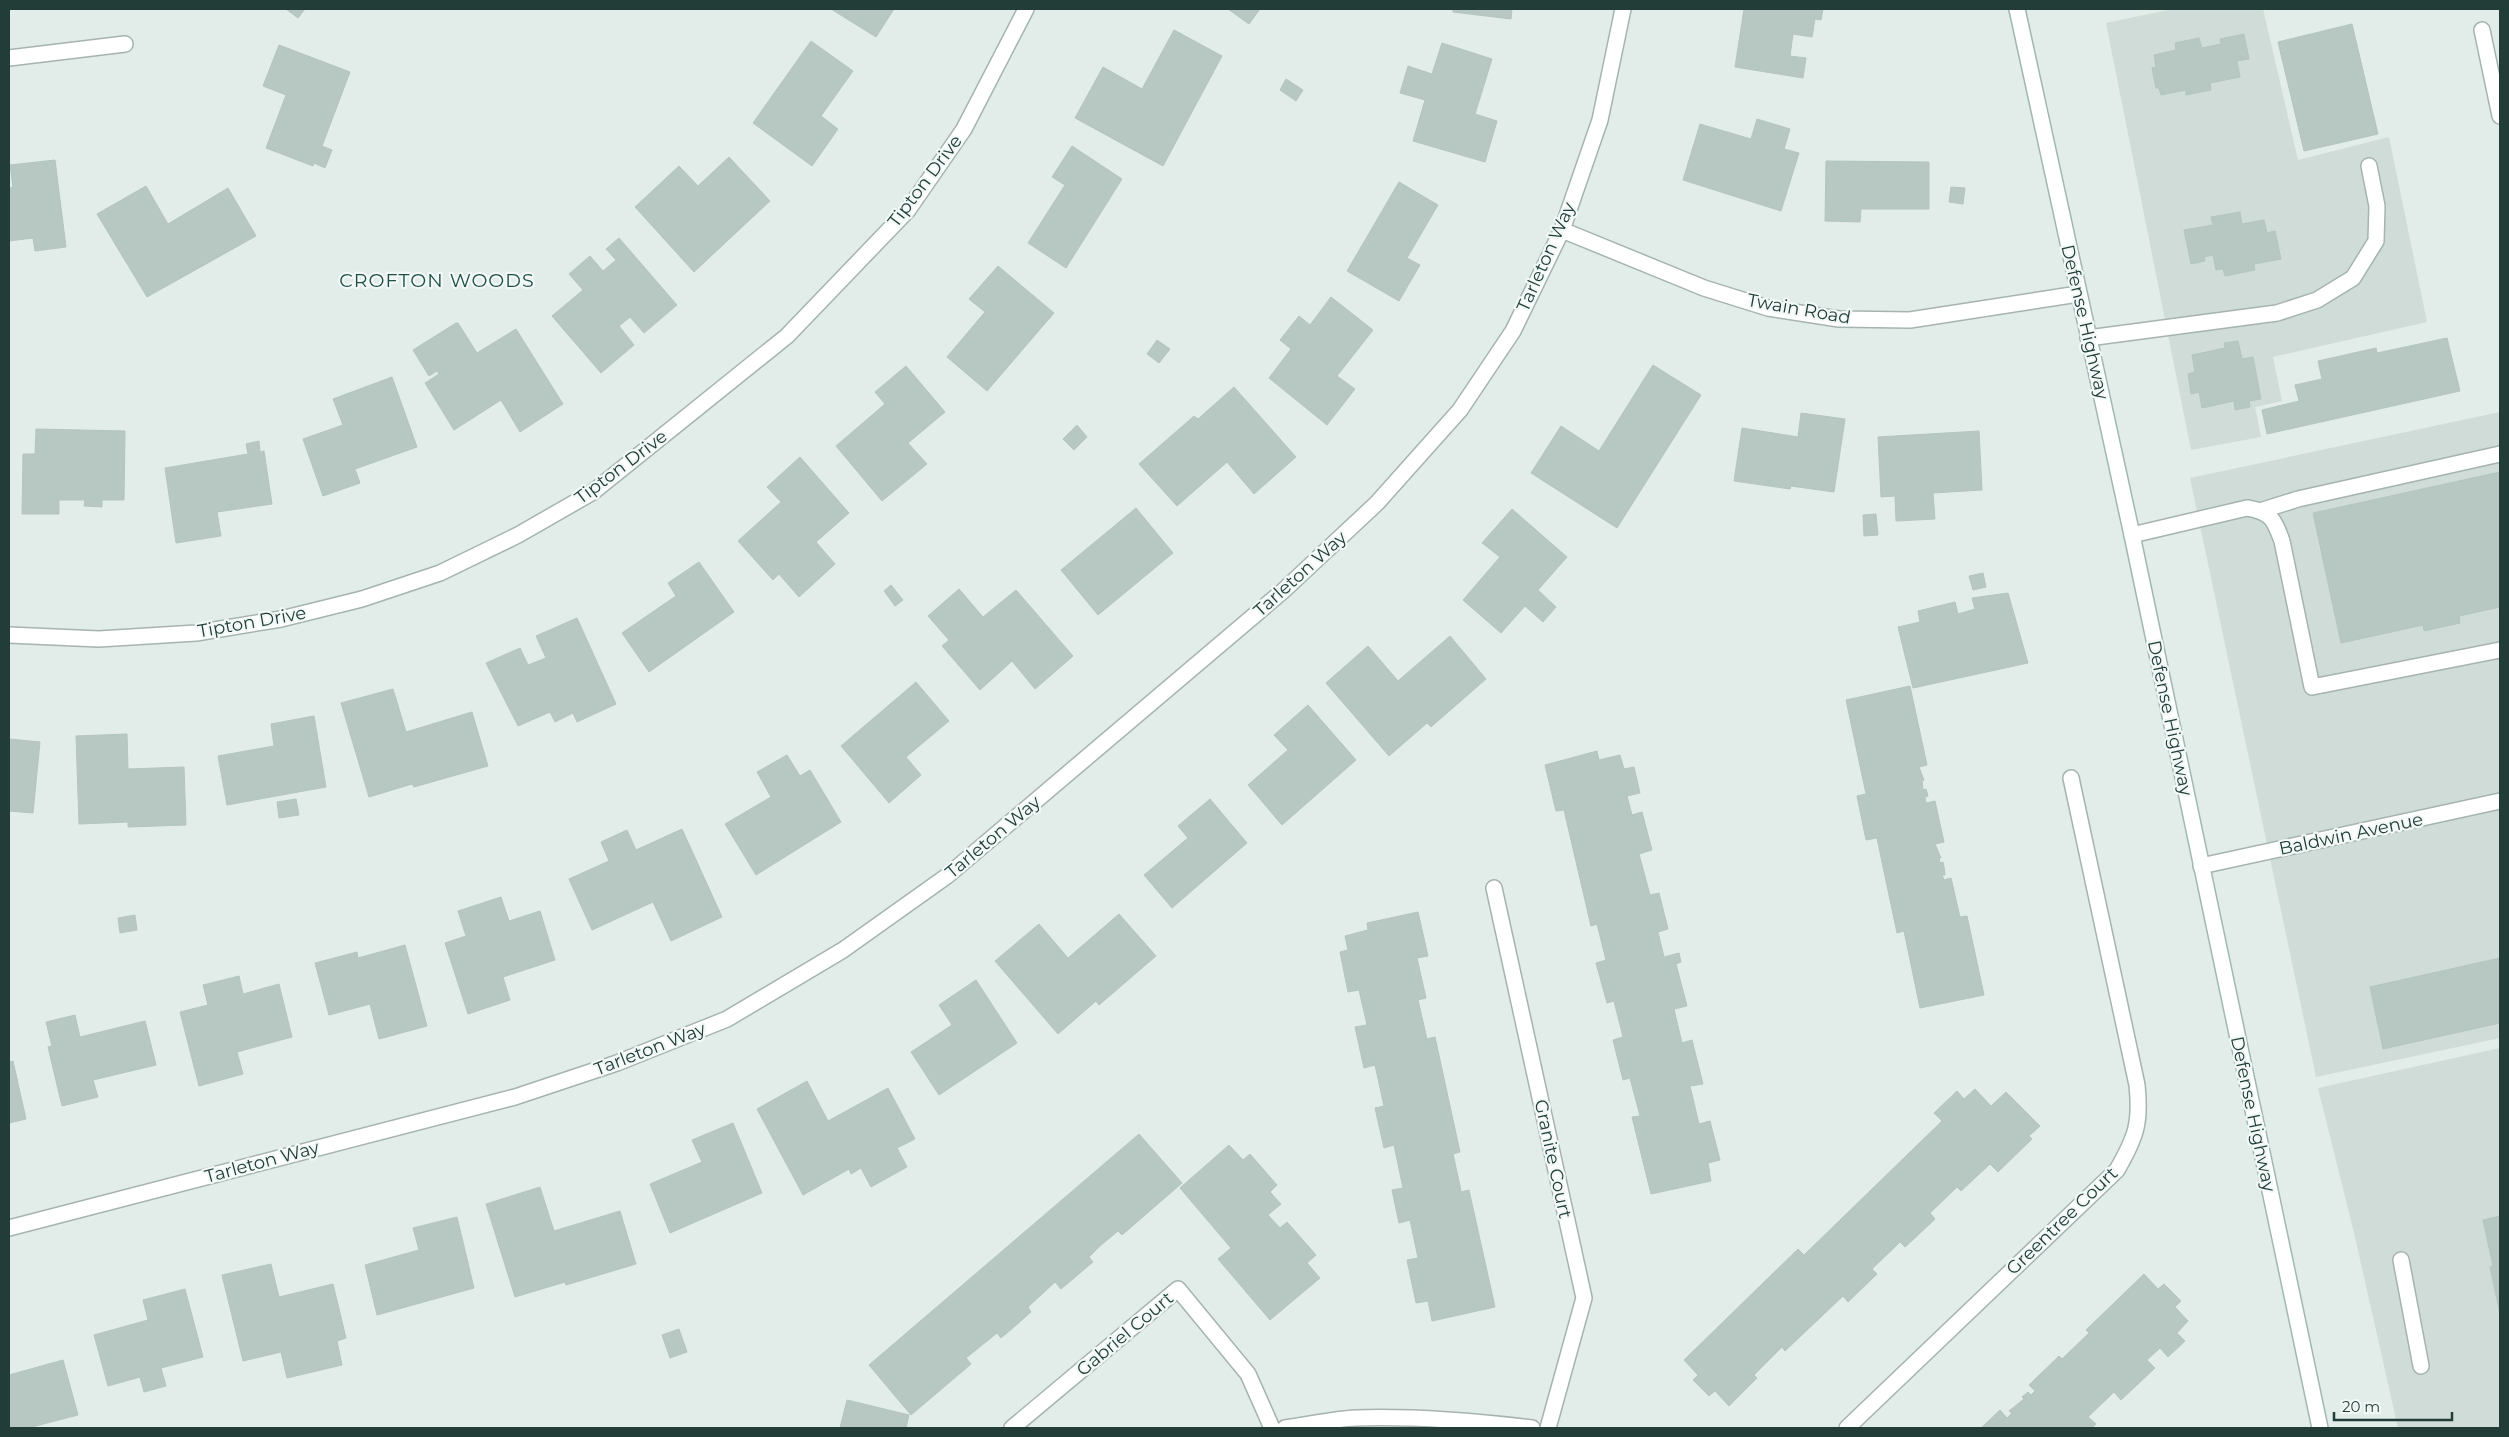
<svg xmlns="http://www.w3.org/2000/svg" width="2509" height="1437" viewBox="0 0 2509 1437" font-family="Montserrat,sans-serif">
<rect width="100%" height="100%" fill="#e2ece8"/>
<g fill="#d0dcd7">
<path d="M2173,9h90l35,151 91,-23 38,185 -154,35 9,44 -27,6 6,30 -70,13 -85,-427z"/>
<path d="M2500,412v626l-184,39 -126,-599z"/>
<path d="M2500,1048v380h-102l-43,-191 -37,-149z"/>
</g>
<g fill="#b7c7c1" stroke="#b4c5c0">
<path d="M286,9h19l-7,9z"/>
<path d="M831,9h63l-18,28z"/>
<path d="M1228,9h32l-11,15z"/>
<path d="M1453,9h59l-1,10 -58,-7z"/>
<path d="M1744,9h79l-2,11 -6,-1 -3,18 -19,-3 -3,22 16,2 -3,20 -68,-11z"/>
<path d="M2352,24l26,110 -74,17 -26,-109z"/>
<path d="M1174,30l48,26 -59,110 -88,-48 28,-51 39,22z"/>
<path d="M2244,34l5,25 -12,2 3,16 -30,6 1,7 -25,5v-5l-25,5 -2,-7h-3l-4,-20 4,-1 -2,-12 22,-5 -1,-7 24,-5 3,10 19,-4 -1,-5z"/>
<path d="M811,41l42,30 -32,45 17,13 -26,37 -59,-43z"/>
<path d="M1442,43l50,16 -17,55 22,7 -12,41 -72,-21 12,-41 -25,-7 8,-27 24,8z"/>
<path d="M279,45l71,27 -28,74 10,4 -7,18 -11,-5 -1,3 -47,-18 20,-53 -23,-9z"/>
<path d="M1286,79l17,11 -7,11 -16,-11z"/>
<path d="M1757,119l33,10 -6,20 15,4 -18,58 -98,-31 17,-56 51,15z"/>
<path d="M1072,146l50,33 -56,89 -38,-25 37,-58 -13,-8z"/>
<path d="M729,157l41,44 -76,71 -59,-65 44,-41 19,20z"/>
<path d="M55,160l11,87 -31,4 -2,-13 -24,3v-53l4,-1 -3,-22z"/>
<path d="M1826,161l103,1v47h-68l-1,13 -35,-1z"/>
<path d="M1399,182l39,23 -31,53 13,7 -21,36 -52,-30z"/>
<path d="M146,186l22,38 60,-36 28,48 -109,61 -50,-83z"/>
<path d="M1951,187l14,1 -2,16 -14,-2z"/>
<path d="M2240,212l2,12 22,-4 3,13 8,-2 6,28 -27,5 1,6 -30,6 -2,-7 -7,1 -3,-15 -9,2 1,4 -14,3 -7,-34 29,-5 -2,-8z"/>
<path d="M619,238l58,67 -33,28 -14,-16 -11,9 15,19 -33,28 -49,-57 31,-26 -14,-16 21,-18 13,15 13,-11 -10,-11z"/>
<path d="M998,266l56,47 -67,78 -40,-34 38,-45 -16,-13z"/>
<path d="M1331,297l42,33 -36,46 18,13 -28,36 -58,-47 22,-29 -11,-9 19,-24 11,9z"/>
<path d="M456,323h2l19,30 39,-24 47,75 -43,28 -19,-32 -47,30 -29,-47 14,-9 -2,-3 -8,5 -16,-26z"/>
<path d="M2447,338l13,53 -193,43 -5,-24 37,-9 -4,-16 27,-6 -4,-18 58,-13 1,5z"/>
<path d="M1157,340l13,9 -11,14 -12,-9z"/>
<path d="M2238,341l4,18 11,-2 8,42 -12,2 1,6 -15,3 -1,-9 -32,7 -3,-16 -8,2 -3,-20 7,-2 -3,-17 33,-7 -1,-5z"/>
<path d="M1653,365l48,30 -84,133 -86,-55 30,-47 38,25z"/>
<path d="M906,366l39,46 -37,31 19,21 -45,37 -46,-55 49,-42 -10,-12z"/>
<path d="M392,377l25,70 -62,22 5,14 -37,13 -20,-57 40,-14 -10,-26z"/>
<path d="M1234,387l62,70 -42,37 -27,-32 -50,44 -38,-42 55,-48 4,3z"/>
<path d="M1801,413l44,6 -11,73 -43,-6 -1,3 -56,-8 8,-53 56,9z"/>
<path d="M1077,425l10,12 -13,13 -11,-11z"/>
<path d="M36,429l89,2 -1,69h-22v7l-18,-1 1,-6h-26v14h-37l1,-60h12z"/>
<path d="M1979,431l3,59 -49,3 2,26 -39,2 -1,-25 -14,1 -3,-60z"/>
<path d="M259,441l1,11 4,-1 8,53 -55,8 4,24 -45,7 -11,-75 83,-14 -2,-10z"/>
<path d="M800,457l49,56 -33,29 19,22 -36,33 -20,-23 -6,6 -35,-39 43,-39 -14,-15z"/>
<path d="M2500,472v135l-41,9 1,7 -36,8 -1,-6 -82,18 -28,-130z"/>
<path d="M1136,508l37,45 -75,62 -37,-45z"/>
<path d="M1512,509l55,48 -29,33 18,17 -13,15 -18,-16 -24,27 -38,-33 37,-43 -18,-14z"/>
<path d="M1876,514l2,21 -14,1 -1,-21z"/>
<path d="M699,562l35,50 -85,60 -27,-39 54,-37 -8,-13z"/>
<path d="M1983,573l3,14 -13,3 -4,-14z"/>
<path d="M891,585l12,15 -8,6 -11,-15z"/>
<path d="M959,589l24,28 33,-27 57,66 -38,33 -23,-28 -32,29 -38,-44 7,-6 -21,-24z"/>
<path d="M2008,593l20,70 -115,25 -15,-61 22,-5 -2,-11 37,-9 3,12 17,-5 -3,-11z"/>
<path d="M577,618l39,86 -39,18 -4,-9 -18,9 -5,-10 -32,14 -32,-63 34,-15 8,17 18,-7 -10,-22z"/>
<path d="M1450,636l36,43 -55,48 -4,-4 -38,33 -63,-73 42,-37 30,35z"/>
<path d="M916,682l33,39 -43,36 15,18 -32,28 -48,-57z"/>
<path d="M1910,686l17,79 -8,2 5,13 -2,1 1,9 3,-1 2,7 -3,1 1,6 9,-2 9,41 -9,2 6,14h-2l1,5 3,-1 1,5 1,8h-3l2,5 7,-2 9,39 7,-1 17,79 -64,13 -16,-77 -7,2 -20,-95 -11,2 -9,-44 9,-2 -20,-94z"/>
<path d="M393,689l13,43 66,-20 16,54 -74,21 -2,-3 -43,13 -28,-94z"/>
<path d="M1308,705l48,55 -74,65 -34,-40 40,-35 -14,-15z"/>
<path d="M314,716l12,71 -99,18 -9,-49 56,-10 -3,-22z"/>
<path d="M127,734l1,35 56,-2 2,58 -58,2v-5l-49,2 -3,-88z"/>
<path d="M9,739l31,3 -7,71 -24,-2z"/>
<path d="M1597,751l2,9 21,-5 4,14 10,-2 6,26 -13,3 5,19 10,-3 10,38 -13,4 11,41 9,-2 9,36 -10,3 6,25 15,-4 2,9 -5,2 11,42 -13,3 8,34 10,-3 11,44 -13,2 9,38 11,-3 10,39 -12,3 3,18 -60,13 -19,-77 8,-1 -10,-38 -7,2 -10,-40 10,-3 -9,-36 -7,2 -11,-40 10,-3 -9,-36 -6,2 -27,-116 -8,1 -11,-46z"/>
<path d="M787,755l13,21 10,-6 31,52 -85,53 -31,-51 46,-27 -14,-25z"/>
<path d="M296,799l3,16 -20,3 -2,-16z"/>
<path d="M1210,799l37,44 -75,65 -28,-33 44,-37 -10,-12z"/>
<path d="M682,829l40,88 -51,24 -18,-39 -61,28 -23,-51 40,-18 -8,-19 26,-12 9,20z"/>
<path d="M501,897l8,24 31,-10 15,49 -52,17 7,23 -42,14 -23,-71 21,-7 -8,-25z"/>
<path d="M1418,912l10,44 -11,2 9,40 -8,2 9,39 8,-2 25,115 -7,2 7,32 1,6 8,-2 26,117 -63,14 -4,-20 -12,2 -9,-43 11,-2 -8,-38 -11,3 -7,-33 11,-2 -9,-43 -10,3 -9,-40 9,-2 -9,-41 -11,3 -9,-41 12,-2 -8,-35 -11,2 -8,-40 8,-2 -3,-14 23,-6 -1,-7z"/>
<path d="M1119,914l37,42 -57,49 -3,-4 -38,33 -63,-73 44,-37 29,34z"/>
<path d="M135,915l2,15 -17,3 -2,-15z"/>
<path d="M405,945l22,81 -48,13 -9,-35 -41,11 -14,-52 42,-11 1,6z"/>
<path d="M2500,958v65l-117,26 -13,-62z"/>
<path d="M239,976l4,18 36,-10 13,53 -55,15 6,22 -44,12 -19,-74 28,-7 -5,-20z"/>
<path d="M976,980l41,63 -78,52 -28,-43 41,-27 -13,-20z"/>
<path d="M75,1015l5,22 65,-16 11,44 -63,15 5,17 -36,9 -14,-59 4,-1 -6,-24z"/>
<path d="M13,1061l13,58 -17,4v-61z"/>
<path d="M807,1081l21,40 60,-33 27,51 -18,9 10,19 -36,20 -10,-19 -10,6 -2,-5 -46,26 -46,-86z"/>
<path d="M1975,1089l16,17 15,-14 34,34 -11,10 3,3 -34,33 -8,-8 -29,27 -4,-4 -27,26 5,6 -19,18 -11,10 -5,-5 -28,27 5,5 -29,28 -5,-6 -58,55 -3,-4 -28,28 3,3 -28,28 -14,-15 -6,5 -16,-16 5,-5 -14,-15 114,-111 6,6 138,-134 -8,-8 23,-22 7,8z"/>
<path d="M733,1123l29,70 -92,40 -20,-49 52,-22 -10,-22z"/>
<path d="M1139,1134l43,49 -60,52 -4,-4 -18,15 -11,11 4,5 -32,27 -6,-7 -27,25 3,5 -17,15 -13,11 -4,-5 -31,25 5,6 -60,51 -42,-50z"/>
<path d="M1229,1145l14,15 7,-6 27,31 -7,7 11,12 -13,11 12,13 7,-6 29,33 -9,8 13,15 -50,42 -52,-61 13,-11 -51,-60z"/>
<path d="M540,1187l14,44 66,-20 16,53 -70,21 -1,-3 -50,15 -29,-93z"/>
<path d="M2500,1216v98l-10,-47 3,-1 -10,-46z"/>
<path d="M457,1217l17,71 -97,27 -12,-50 54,-15 -6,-22z"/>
<path d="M271,1264l8,33 54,-13 13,54 -9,3 5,24 -55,13 -6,-26 -38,9 -21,-86z"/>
<path d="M2144,1274l14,15 6,-5 17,17 -6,6 13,14 -11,12 8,8 -17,16 -8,-9 -13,12 8,8 -34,32 -7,-8 -26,25 8,7 -4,4h-111l19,-18 7,8 5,-5 -3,-2 15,-12 -2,-2 6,-5 3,3 4,-4 -6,-6 30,-29 3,3 27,-26 -3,-3z"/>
<path d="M185,1289l18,68 -42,11 5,18 -22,6 -4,-15 -32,9 -14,-51 54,-15 -5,-20z"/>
<path d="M679,1329l8,23 -17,6 -8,-23z"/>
<path d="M63,1360l15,55 -50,13h-19v-53z"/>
<path d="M847,1400l62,15 -3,13h-66z"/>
</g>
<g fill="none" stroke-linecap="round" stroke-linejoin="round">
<g stroke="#a5b4b0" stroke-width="18">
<g id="lane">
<path d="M2088,338l189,-25 40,-13 36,-22 23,-37 1,-35 -8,-40"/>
<path d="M2263,510l35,-11 202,-45"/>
<path d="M2132,535l115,-27c24,4 27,11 35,33l30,146 188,-37"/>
<path d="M2401,1260l20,106"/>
</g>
</g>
<g stroke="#a5b4b0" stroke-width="18">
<g id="street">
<path d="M2482,30l18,86"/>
<path d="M9,58l116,-14"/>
<path d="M1562,230l142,58 64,20 71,11 71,1 168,-26"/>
<path d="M9,635l90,4 97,-6 85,-14 81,-20 78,-26 78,-38 75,-43 194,-156 121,-126 56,-81 62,-120"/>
<path d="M2201,866l299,-65"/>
<path d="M1494,888l90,410 -36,130"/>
<path d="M9,1228l506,-131 102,-34 110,-44 116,-69 104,-74 336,-285 94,-88 83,-93 53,-79 49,-101 38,-110 23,-111"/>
<path d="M1012,1428l166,-139 70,85 24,54"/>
<path d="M1285,1428c23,-3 48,-9 71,-10 59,-2 117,3 176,10"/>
<path d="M1847,1428l270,-258c19,-33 24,-47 20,-85l-66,-307"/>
</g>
</g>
<g stroke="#a0b8b1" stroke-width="18">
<path id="secondary" d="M2017,9l115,526 188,893"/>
</g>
<use href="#lane" stroke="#fff" stroke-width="15"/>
<use href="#street" stroke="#fff" stroke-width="15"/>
<use href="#secondary" stroke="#fff" stroke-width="15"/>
</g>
<g text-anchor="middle" stroke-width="4.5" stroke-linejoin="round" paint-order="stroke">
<g font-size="18" fill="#223d38" stroke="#f2f8f6">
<text transform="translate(925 181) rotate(-53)" y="6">Tipton Drive</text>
<text transform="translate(1546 257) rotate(-66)" y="6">Tarleton Way</text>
<text transform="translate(1799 309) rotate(10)" y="6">Twain Road</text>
<text transform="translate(2085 322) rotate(77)" y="6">Defense Highway</text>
<text transform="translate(621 467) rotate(-37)" y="6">Tipton Drive</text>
<text transform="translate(1300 574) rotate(-42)" y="6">Tarleton Way</text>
<text transform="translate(252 622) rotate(-10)" y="6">Tipton Drive</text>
<text transform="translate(2170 718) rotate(78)" y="6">Defense Highway</text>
<text transform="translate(2351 834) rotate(-12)" y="6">Baldwin Avenue</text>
<text transform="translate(993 837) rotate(-40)" y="6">Tarleton Way</text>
<text transform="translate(650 1049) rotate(-21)" y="6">Tarleton Way</text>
<text transform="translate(2253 1114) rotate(78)" y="6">Defense Highway</text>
<text transform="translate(1553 1159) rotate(78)" y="6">Granite Court</text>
<text transform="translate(262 1162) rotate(-15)" y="6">Tarleton Way</text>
<text transform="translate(2062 1221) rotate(-44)" y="6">Greentree Court</text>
<text transform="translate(1125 1334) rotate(-40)" y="6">Gabriel Court</text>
</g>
<g font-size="19" letter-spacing="1" fill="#1e4f47" stroke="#f2f8f6">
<text x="437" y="287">CROFTON WOODS</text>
</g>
</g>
<rect width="2509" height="1437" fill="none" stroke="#223d38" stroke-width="20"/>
<path d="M2334 1412v8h118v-8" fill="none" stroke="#223d38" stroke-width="2.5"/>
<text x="2342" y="1412" font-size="15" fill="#223d38" stroke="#f2f8f6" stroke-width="4" paint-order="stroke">20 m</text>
</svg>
